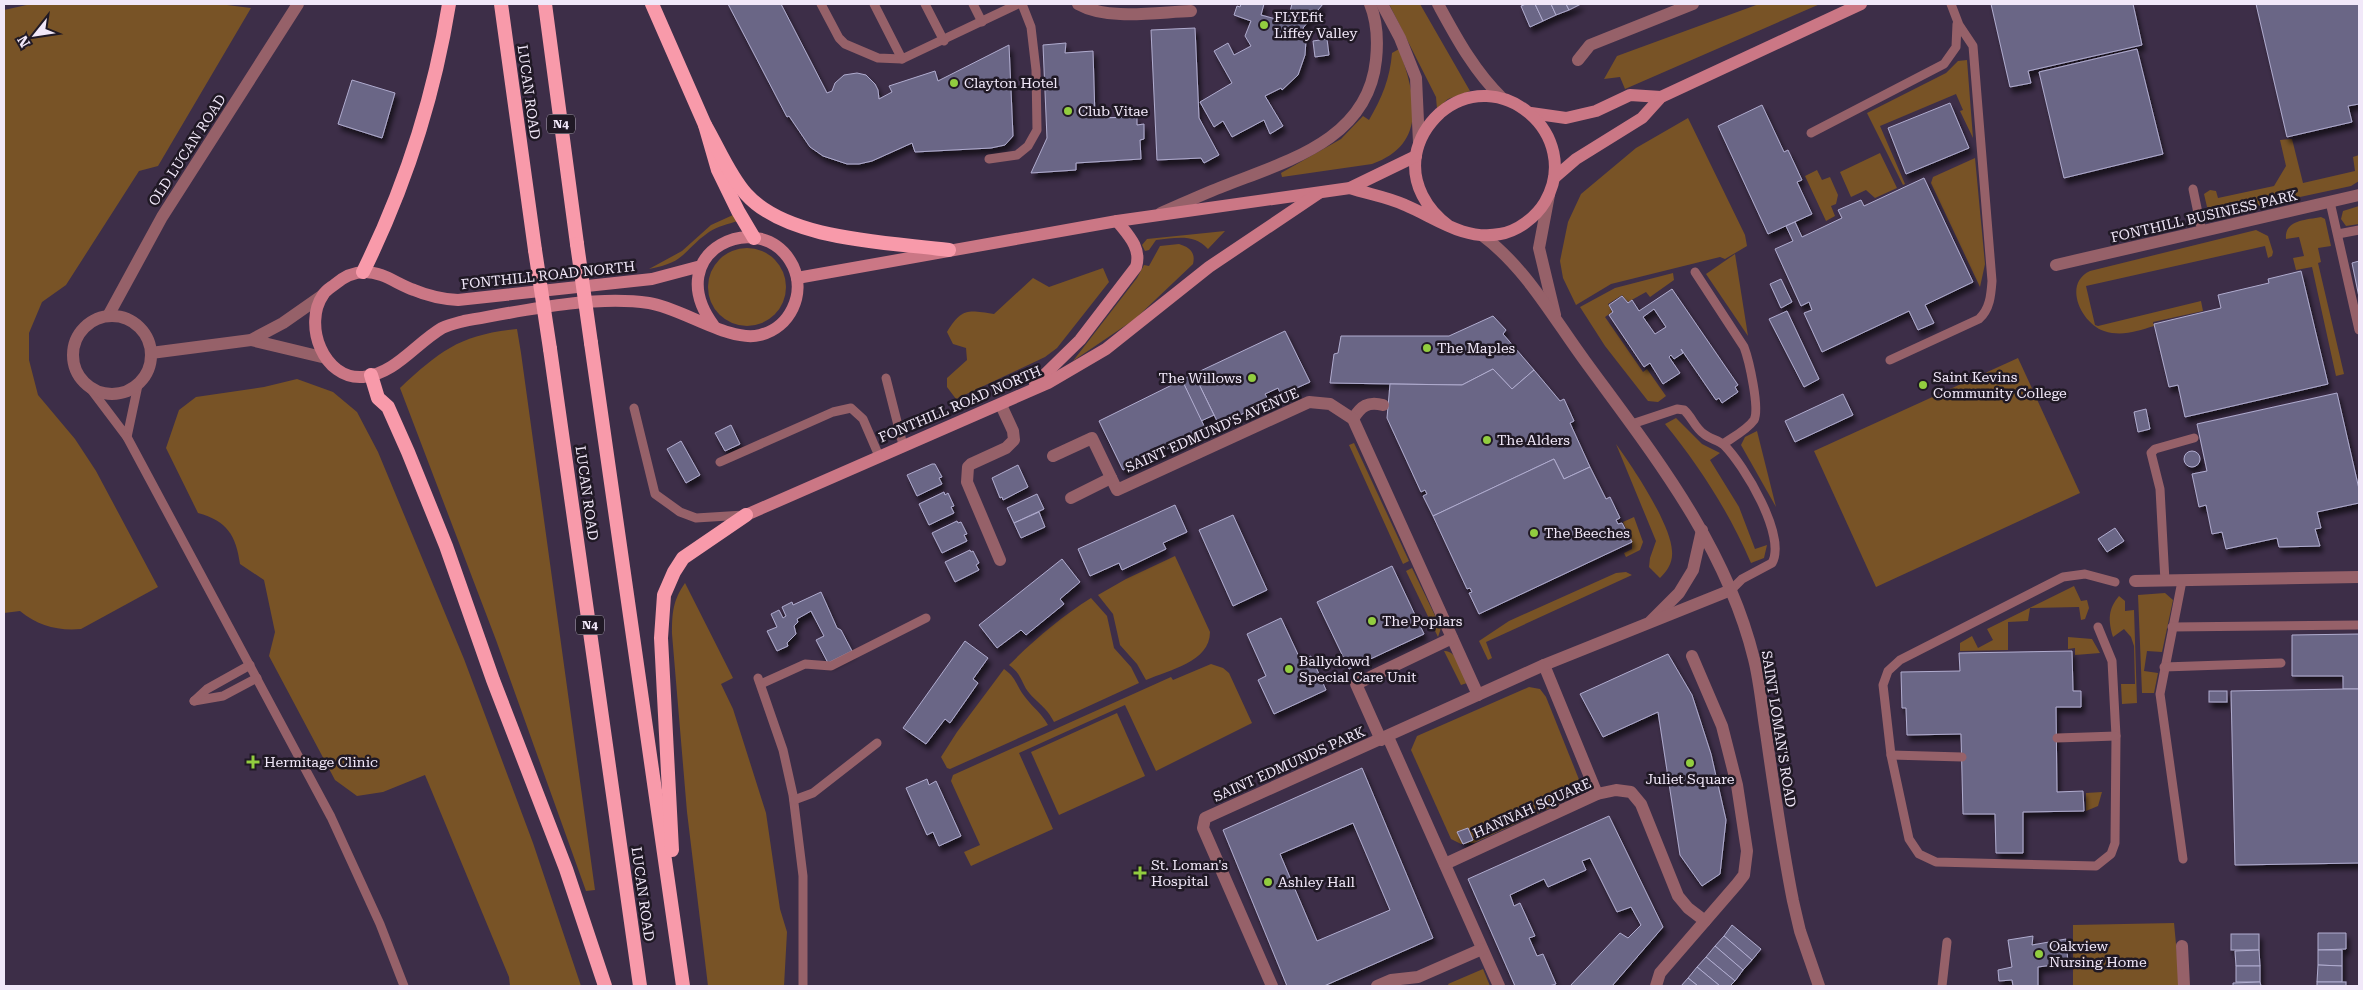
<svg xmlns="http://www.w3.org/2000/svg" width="2363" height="990" viewBox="0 0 2363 990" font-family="'Roboto Serif',serif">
<defs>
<filter id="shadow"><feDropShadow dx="3" dy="5.5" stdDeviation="2.5" flood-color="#0009"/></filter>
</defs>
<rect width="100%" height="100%" fill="#3d2e48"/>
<g fill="#785326">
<path d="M31,4h188l32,4 -93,158 -19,5 -73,114 -24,17 -13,31v27l9,35 37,44 21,32 62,116 -77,42c-23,2 -43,-3 -61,-18l-16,2v-603z"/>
<path d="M1389,4h31l50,87 -22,8 -11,10 -1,-12z"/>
<path d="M1759,4h61l-195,85 -5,-12 -16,2 13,-23z"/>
<path d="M1399,49c16,45 30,95 -27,115l-90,13 -1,-4 60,-34 22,-23 6,4c13,-22 21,-42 23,-67z"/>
<path d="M1967,60l6,78 -13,-27 3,-1 -7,-16 -76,32 25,58 -2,1 -36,-72 79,-40 12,-12z"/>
<path d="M1688,118l57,117 2,11 -22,13 -5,-2 -109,27 -35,21 -13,-27 -3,-17 8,-39 13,-28 55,-46z"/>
<path d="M2292,139l11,44 52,-12 -2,-14 6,-2v26l-8,5 -131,28 -13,-7 -3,-13 6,-4 6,1 2,7 56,-12 12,-20 -6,-26z"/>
<path d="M1880,153l17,35 -22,10 -9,-8 -15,7 -11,-25z"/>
<path d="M1975,158l10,106 -5,23 -49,-104 2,-6z"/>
<path d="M1817,170l5,10 8,-3 8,18 -2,9 -5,2 4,10 -9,5 -21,-45z"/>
<path d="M2359,206v18l-13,2 -5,-7 2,-8z"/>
<path d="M733,215l5,6c-10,3 -20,5 -29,11 -27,19 -22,30 -60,37l33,-18 29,-26z"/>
<path d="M2321,217l4,2 6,27 -13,2 3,14 -3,1 26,111 -8,2 -24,-109 -16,3 -3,-12 11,-2 -5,-19 -13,2c-2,-19 20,-19 35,-22z"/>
<path d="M2256,230l12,6 5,16 -1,4 -4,2 -3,-12 -179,40 9,39 3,1 103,-25 2,10 -50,11 1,4c-17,5 -32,11 -50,5 -22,-7 -42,-47 -14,-60z"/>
<path d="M1225,231l-17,18c-14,-16 -33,-11 -52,-9l-7,10 -4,1 -3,-6 5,-6z"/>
<path d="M1179,244c10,3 17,8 14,20l-58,55 -62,42 64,-83 7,-13 5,1 11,-20z"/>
<circle cx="747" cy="287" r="39"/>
<path d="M1735,254l13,82 -42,-62z"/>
<path d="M1103,268l6,14 -52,66 -12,9 -89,42 -9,-12v-9l20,-18 -1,-12 -13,-4 -6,-12c15,-24 20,-22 47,-18l39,-36 16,9z"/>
<path d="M1673,273l1,7 -24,17 -4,-5 -18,10 -6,-7 -14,9 4,8 -7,5 38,55 4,-3 19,27 -8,6 -10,-1 -43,-55 -25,-39 35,-19z"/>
<path d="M517,329l4,24 74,537 -9,1 -90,-251 -96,-252c41,-38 60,-53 117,-59z"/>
<path d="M2018,358l62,135 -204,94 -62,-136z"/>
<path d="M297,379l36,13 24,20 21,40 86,207 69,184 48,143h-71l-1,-9 -84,-202 -42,17 -26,4 -22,-16 -66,-124 6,-24 -11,-52 -24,-16c-4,-29 -13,-43 -42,-51l-32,-65 13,-38 17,-13 68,-10z"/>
<path d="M1676,418l26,26 18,9 -10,7 29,47 16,42 12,-4 -3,13 -13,5c-22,-51 -51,-96 -86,-139z"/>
<path d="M1757,431l19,76 -35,-62 4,-8z"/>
<path d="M1354,443l55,118 -6,3 -54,-119z"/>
<path d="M1616,444c16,22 55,80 56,107 1,11 -4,19 -12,27l-11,-11 1,-9 6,-17z"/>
<path d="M1634,517l9,25 -3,8 -14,7 -2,-4 8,-4v-6l-9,-21z"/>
<path d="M1175,556l35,76c0,30 -41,38 -64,48l-9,-16 -17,-19 -7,-31 -15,-19 28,-16z"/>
<path d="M1412,568l29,60 -3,9 -32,-66z"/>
<path d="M1626,572l6,3 -146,67 6,16 -4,2 -9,-19 30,-20 107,-48z"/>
<path d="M685,583l48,95 -12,6 12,25 33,104 14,96 7,23 -3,54h-76l-21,-174 -15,-178c0,-21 1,-34 13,-51z"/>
<path d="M2074,586l7,15 6,-1 2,8 -4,11 -4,1 -2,-13 -49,1 -2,13 -20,1v28l-48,1v-8l12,-7 6,12 15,-8 -6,-11z"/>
<path d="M2165,593l8,7 -11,52 -15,-1 -3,20 14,2 -4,20h-12l-4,-98z"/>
<path d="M2119,596l6,5v10l9,-1 3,93 -15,1 -1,-20h14l-1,-38 -3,-9 -7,-8 -11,8c-5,-17 -5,-28 6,-41z"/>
<path d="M1091,598l16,18 7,32 17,19 8,16 -85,39c-8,-15 -13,-16 -24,-28 -9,-10 -7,-19 -21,-29 26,-26 52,-48 82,-67z"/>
<path d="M2068,637l24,2 8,14 -25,2v-7l-7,1z"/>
<path d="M1444,651c13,-1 18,21 23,32l-6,2z"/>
<path d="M1211,664l12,4 6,5 23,50 -96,48 -31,-66 -106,48 34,76 -82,37 -7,-14 16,-7 -29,-64 2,-6 218,-98 2,3z"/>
<path d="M1004,669c13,9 12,17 21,28 9,12 15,14 23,28l-98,44 -3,-1 -6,-11 16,-25z"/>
<path d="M1529,687l11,2 6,8 36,90v6l-108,50 -13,1 -10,-5 -40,-89 6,-14z"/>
<path d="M1117,713l28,63 -86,39 -28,-63z"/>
<path d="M2102,792l-4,14 -12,5v-18z"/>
<path d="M2174,923l6,63h-107v-61z"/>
<path d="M1483,969l7,17h-41l-1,-2z"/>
</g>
<g fill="#6a6686" stroke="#b0accf" fill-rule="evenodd" filter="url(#shadow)">
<path d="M728,4h53l46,89 5,-2 3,-8 9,-8 13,-2 9,2 9,9 3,6 1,9 13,-7 -3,-6 46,-15 3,10 71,-36 4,91 -8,9 -14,3 -76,4 -3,-9 -40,18 -13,3h-12l-24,-8 -13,-9 -21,-31 -2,1z"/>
<path d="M1241,4h23l-3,11 26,7 5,-18h31l-20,24 3,12 -1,15 -7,20 -16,15 -1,-2 -16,8 18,30 -13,8 -6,-14 -32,17 -9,-16 -9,6 -14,-25 32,-19 -18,-32 14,-8 6,12 17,-9 -6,-10 6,-15 -17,-6 3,-9 3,1z"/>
<path d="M1526,4h9l8,17 -13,6 -9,-21z"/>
<path d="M1535,4h16l5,11 -13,6z"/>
<path d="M1551,4h15l3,6 -13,5z"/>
<path d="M1566,4h15l-12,6z"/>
<path d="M1991,4h142l9,41 -114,26 3,12 -21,4z"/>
<path d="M2256,4h103v100l-11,2 4,16 -65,15z"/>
<path d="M1195,28l4,90 20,37 -15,8 -3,-5 -44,2 -6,-130z"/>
<path d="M1327,39l2,16 -14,2 -2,-16z"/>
<path d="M1066,43l-1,10 28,-2 2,67 42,-1v8l7,-1v15l-4,1 1,19 -65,4v7l-45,3 16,-35 -4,-93z"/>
<path d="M2137,49l26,105 -99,24 -25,-106z"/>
<path d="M352,80l43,13 -13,45 -44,-14z"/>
<path d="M1950,103l19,45 -63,26 -18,-46z"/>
<path d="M1762,105l22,47 4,-2 14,30 -5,2 15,32 -44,20 -50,-108z"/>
<path d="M1924,178l49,104 -48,23 9,18 -16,7 -9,-19 -87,41 -18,-39 8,-3 -3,-8 -8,4 -26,-57 18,-8 -7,-15 9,-4 7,15 40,-19 -4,-8 23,-10 3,6z"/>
<path d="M2359,261v36l-7,-34z"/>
<path d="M2301,271l27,113 -143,33 -7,-32 -9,2 -15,-63 67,-16 -3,-13 51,-12 -1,-4z"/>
<path d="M1781,279l11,23 -11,6 -11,-24z"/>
<path d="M1672,289l66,96 -3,2 3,5 -16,11 -3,-5 -3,2 -35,-51 2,4 -9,6 -3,-4 -2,2 11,16 -17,11 -13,-21 -6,4 -35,-52 4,-3 -4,-7 13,-9 6,7 4,-3 7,11zM1654,309l12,18 -11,7 -12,-17z"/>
<path d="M1787,311l32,68 -15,8 -35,-68z"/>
<path d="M1493,316l13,14 -3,4 31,36 -22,19 -19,-20 -31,16 -132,-2 4,-29 4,-1 3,-17h108z"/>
<path d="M1285,331l25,51 -29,13 -3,-7 -13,6 4,7 -50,24 -25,-51z"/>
<path d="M1493,369l19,20 22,-19 26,31 4,-2 10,22 -4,2 20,44 -26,12 -10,-20 -121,57 -10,-20 4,-2 -2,-4 -4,2 -34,-74 3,-34 72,1z"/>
<path d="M1194,374l20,41 -13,6 -19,-41z"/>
<path d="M1182,380l24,50 -83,40 -24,-49z"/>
<path d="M2337,393l22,96v14l-42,9 4,16 -6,1 5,17 -41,1 -2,-9 -51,11 -4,-17 -10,2 -6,-29 -7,2 -7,-33 15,-3 -10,-47z"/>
<path d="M1843,394l10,21 -58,27 -10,-21z"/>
<path d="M2146,409l4,20 -12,3 -4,-20z"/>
<path d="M731,425l9,19 -15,7 -10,-18z"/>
<path d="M681,441l19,34 -14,8 -19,-34z"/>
<circle cx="2192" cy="459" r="8"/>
<path d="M1554,459l10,20 26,-12 16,32 4,-2 10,21 -4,2 2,4 4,-1 10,19 -153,72 -10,-21 3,-1 -2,-4 -3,1 -34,-73z"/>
<path d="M932,464h3l7,13 -3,1 3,6 -25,12 -10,-21z"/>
<path d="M1018,465l10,22 -25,13 -1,-3 -2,1 -8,-20z"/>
<path d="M944,492l1,3 3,-2 6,13 -3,1 3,6 -25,12 -10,-21z"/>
<path d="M1037,494l7,15 -30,14 -7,-15z"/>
<path d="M1175,505l12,27 -24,11 3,6 -44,21 -3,-7 -29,13 -12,-27z"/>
<path d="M1039,512l6,15 -24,11 -7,-15z"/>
<path d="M1233,515l34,75 -34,16 -34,-76z"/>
<path d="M957,521l1,2 3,-1 6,12 -3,1 3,6 -25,12 -10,-20z"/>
<path d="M2115,528l9,13 -17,11 -9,-13z"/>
<path d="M970,550l1,2 2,-1 6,12 -3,2 3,5 -24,12 -10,-20z"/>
<path d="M1062,559l18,23 -20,17 4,5 -38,31 -5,-5 -24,18 -18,-23z"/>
<path d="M1392,566l32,68 -75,35 -32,-67z"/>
<path d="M821,592l16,36 4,2 11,21 -24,12 -12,-23 8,-4 -13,-25 -14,8 1,3 -4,4 2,8 -9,9 1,3 -11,5 -10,-20 10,-4 -6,-13 8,-4 4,8 3,-2 -4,-9 10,-5 1,3z"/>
<path d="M1281,618l20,43 10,-5 15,34 -52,24 -16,-34 8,-4 -19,-42z"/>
<path d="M2359,634v55h-16v-13h-51v-41z"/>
<path d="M965,641l23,17 -15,21 5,4 -28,40 -5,-4 -19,25 -23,-16z"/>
<path d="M2072,651l1,40h8v16h-25l1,85 26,-1 1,20 -61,1v41h-27l-1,-39h-32l-2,-80 -54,1 -1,-27h-4l-1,-36 59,-1 -1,-18z"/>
<path d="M1668,654l24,41 19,59 15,66 -6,54 -18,12 -22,-31 -22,-143 -55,25 -23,-43z"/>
<path d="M2343,689h16v174l-124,2 -4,-174z"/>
<rect x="2209" y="691" width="18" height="11"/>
<path d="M1362,768l71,170 -109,48h-37l-64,-156zM1353,823l37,87 -73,31 -37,-87z"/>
<path d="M927,779l2,6 7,-4 25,55 -22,10 -6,-14 -6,3 -21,-47z"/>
<path d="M1609,816l54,111 -51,59h-42l50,-53 8,5 13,-13 -10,-18 -14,5 -27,-54 -8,3 4,9 -38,17 -4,-8 -34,16 4,11 6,-3 15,33 -6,2 8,18 6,-2 13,30 -7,2h-34l-47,-107z"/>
<path d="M1468,828l5,12 -10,4 -6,-12z"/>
<path d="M1732,925l29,24 -9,11 -28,-24z"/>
<path d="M2318,933h28v16l-28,1z"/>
<rect x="2231" y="934" width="28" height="16"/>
<path d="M1724,936l28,24 -9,10 -28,-24z"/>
<path d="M2033,936l-1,9 34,-6 2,24 -30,4v19h30h-55l-1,-6 -13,1 -1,-11 14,-3 -4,-27z"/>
<path d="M1715,946l28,24 -8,11 -29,-24z"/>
<path d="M2259,950l1,16h-24l-1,-15z"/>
<path d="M2318,950h24v16l-24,-1z"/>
<path d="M1706,957l29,24 -5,5h-10l-23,-19z"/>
<path d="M2318,965l24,1v16h-25z"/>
<rect x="2236" y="966" width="24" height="16"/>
<path d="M1697,967l23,19h-22l-10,-8z"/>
<path d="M1688,978l10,8h-17z"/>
<path d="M2260,982l1,4h-28v-3z"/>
<rect x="2317" y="982" width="29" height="4"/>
</g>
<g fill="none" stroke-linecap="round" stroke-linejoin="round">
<g stroke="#966169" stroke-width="9">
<path d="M821,4l18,34 6,6 33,14 24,1 116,-55"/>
<path d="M874,4l28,55"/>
<path d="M925,4l19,37"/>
<path d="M973,4l9,18"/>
<path d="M1811,133l133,-69 12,-17 1,-23"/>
<path d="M989,159l28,-4 11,-9 9,-16 -1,-60 -5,-43 -9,-23"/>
<path d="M2193,189l9,43"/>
<path d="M2330,202l29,128"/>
<path d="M2338,234l21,-4"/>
<path d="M1695,272l49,75c5,13 16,62 10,73 -7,10 -21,17 -31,24"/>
<path d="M1890,360l89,-41c11,-10 12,-24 13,-38l-19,-235 -14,-21 -8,-21"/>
<path d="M886,378l17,67"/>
<path d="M90,388l37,49 11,-52"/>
<path d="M634,408l21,86 25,18 16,6 48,-3"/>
<path d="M1632,424l45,-15 7,1c8,7 11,18 20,24 6,5 14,6 20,11 20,20 63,91 48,118l-30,16 -11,11"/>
<path d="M127,437l204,380 49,107 24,62"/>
<path d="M720,462l113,-50 18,-4 12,11 16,37"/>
<path d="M2165,581l-5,-92 -9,-36 4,-4 39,-11"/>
<path d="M2182,581l-22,113 23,165"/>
<path d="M2098,627l14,34 4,75 -1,107 -4,11 -15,12 -160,-4 -17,-8 -10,-15 -18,-84 -8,-70 5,-14 12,-11 163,-83 22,-3 30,8"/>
<path d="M2172,627l187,-2"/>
<path d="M2164,667l117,-4"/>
<path d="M758,678l25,72 10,45 10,81v110"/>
<path d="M761,684l44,-20 26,2 95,-48"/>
<path d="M194,701l29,-5 34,-18"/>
<path d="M194,701l13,-12 43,-24"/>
<path d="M2057,738l59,-2"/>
<path d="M1891,755l71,2"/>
<path d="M794,800l19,-7 64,-50"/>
<path d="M1942,986l5,-44"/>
</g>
<g stroke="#966169" stroke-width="12">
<path d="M1078,4c30,17 80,8 113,7"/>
<path d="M1578,60l12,-15 103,-41"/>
<path d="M2056,265l303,-70"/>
<path d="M108,316l54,-99 136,-213"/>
<circle cx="112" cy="355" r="39"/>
<path d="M251,340l75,18"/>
<path d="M151,353l100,-13 32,-17 40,-28"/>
<path d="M1353,419c8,-13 15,-18 30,-14"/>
<path d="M1053,456l39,-18 25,52 192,-88 21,2 23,15 125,276"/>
<path d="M1071,498l40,-20"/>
<path d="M1000,560l-33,-78 1,-15 3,-3 35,-16 8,-8 -1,-9 -12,-26"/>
<path d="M2135,581l224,-4"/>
<path d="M1651,621l28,-28 14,-23 9,-40"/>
<path d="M1544,665l53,129"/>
<path d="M1388,737l111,249"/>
<path d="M1381,740l-25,-56 96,-46"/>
<path d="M1445,864l152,-70 19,-4 15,2 10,12 37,92 10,12 17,13"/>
<path d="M2182,946l2,40"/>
<path d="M1272,986l-69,-158 2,-10 339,-153 187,-75"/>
<path d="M1377,986l14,-6 27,-3 64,-28"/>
<path d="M1656,986l4,-13 77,-89 7,-9 3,-24 -10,-66 -15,-59 -30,-70"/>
</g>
<g stroke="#966169" stroke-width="12">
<path d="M1382,4l18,34 16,40 3,65"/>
<path d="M1438,4c18,33 36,67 64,94"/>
<path d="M1549,195l-10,53 16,67"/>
<path d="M1161,213c21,-9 42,-19 63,-27 63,-25 144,-46 152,-126 2,-19 1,-39 -6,-56"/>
<path d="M1483,236c43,32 71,83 102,125 68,93 141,184 169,298 6,24 8,50 12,74 8,56 16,113 27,168l7,30 19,55"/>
</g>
<g stroke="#cb7785" stroke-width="12">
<path d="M1531,113l35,5 30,-7 34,-16 31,2"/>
<path d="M1554,178l22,-19 66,-41 19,-21 200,-93"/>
<path d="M1350,188c18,6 38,9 55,17 31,13 59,36 95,29 18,-3 36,-17 45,-32 39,-67 -46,-140 -105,-89 -13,12 -21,25 -24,42 -5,29 11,55 33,71"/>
<path d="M701,266l-49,13 -194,21c-16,-1 -30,-4 -44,-10 -17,-6 -31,-18 -49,-18 -12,0 -23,6 -31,13 -4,3 -9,6 -11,10 -20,29 0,85 40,82 32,-3 52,-33 79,-49 7,-3 15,-5 22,-7 57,-10 128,-26 185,-18 33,5 81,40 111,32 30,-7 46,-41 33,-69 -31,-62 -135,-15 -79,60"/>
<path d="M797,278l320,-57 233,-33 66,-32"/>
<path d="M1035,384l45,-44 56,-73c6,-19 -8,-32 -19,-46"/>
<path d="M746,515l302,-132 58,-34 103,-82 110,-74"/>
</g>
<g stroke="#f89aaa" stroke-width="14">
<path d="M501,4l34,246"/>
<path d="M545,4l32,240"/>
<path d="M652,4l53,121 13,45 20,41 16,27"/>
<path d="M705,125c13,22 24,50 41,69 42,47 143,48 203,56"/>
<path d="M363,272c42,-85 71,-175 86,-268"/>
<path d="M591,343l92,643"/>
<path d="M550,349l90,637"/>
<path d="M371,375l7,23 10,9 20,45 38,94 47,134 73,189 39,117"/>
<path d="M672,850l-11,-212 3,-43 10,-23 9,-14 63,-43"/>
</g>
<g stroke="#f89aaa" stroke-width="14">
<path d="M577,244l14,99"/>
<path d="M535,250l15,99"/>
</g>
</g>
<g fill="#92cd3f" stroke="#201925" stroke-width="2">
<circle cx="1264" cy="25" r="5"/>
<circle cx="954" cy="83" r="5"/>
<circle cx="1068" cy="111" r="5"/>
<circle cx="1427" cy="348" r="5"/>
<circle cx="1252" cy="378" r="5"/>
<circle cx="1923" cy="385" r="5"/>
<circle cx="1487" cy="440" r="5"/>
<circle cx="1534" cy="533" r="5"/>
<circle cx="1372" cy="621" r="5"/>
<circle cx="1289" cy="669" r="5"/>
<path d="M250.5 754.5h5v5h5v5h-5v5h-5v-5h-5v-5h5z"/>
<circle cx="1690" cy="763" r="5"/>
<path d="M1137.5 865.5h5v5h5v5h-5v5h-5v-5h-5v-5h5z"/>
<circle cx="1268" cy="882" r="5"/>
<circle cx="2039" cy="954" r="5"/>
</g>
<g text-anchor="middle" stroke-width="5" stroke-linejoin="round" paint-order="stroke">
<g fill="#201925" stroke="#b2aab9" stroke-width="1">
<rect x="547" y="114.5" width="28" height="19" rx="4"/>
<rect x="576" y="615.5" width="28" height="19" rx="4"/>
</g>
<g font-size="12" font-weight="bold" fill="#f1e8f9">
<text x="561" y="128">N4</text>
<text x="590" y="629">N4</text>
</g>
<g font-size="14" fill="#f1e8f9" stroke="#201925" text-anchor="start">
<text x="1274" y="22">FLYEfit<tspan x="1274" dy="16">Liffey Valley</tspan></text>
<text x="964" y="88">Clayton Hotel</text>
<text x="1078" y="116">Club Vitae</text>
<text x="1437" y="353">The Maples</text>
<text x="1933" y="382">Saint Kevins<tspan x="1933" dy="16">Community College</tspan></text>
<text x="1242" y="383" text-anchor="end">The Willows</text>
<text x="1497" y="445">The Alders</text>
<text x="1544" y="538">The Beeches</text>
<text x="1382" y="626">The Poplars</text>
<text x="1299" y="666">Ballydowd<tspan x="1299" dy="16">Special Care Unit</tspan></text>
<text x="264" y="767">Hermitage Clinic</text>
<text x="1690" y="784" text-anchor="middle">Juliet Square</text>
<text x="1151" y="870">St. Loman's<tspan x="1151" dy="16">Hospital</tspan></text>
<text x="1278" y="887">Ashley Hall</text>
<text x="2049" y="951">Oakview<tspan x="2049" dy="16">Nursing Home</tspan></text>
</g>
<g font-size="14" fill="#f1e8f9" stroke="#201925">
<text transform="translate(529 92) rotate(82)" y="5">LUCAN ROAD</text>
<text transform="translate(187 150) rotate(-57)" y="5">OLD LUCAN ROAD</text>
<text transform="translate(2204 216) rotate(-13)" y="5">FONTHILL BUSINESS PARK</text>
<text transform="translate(548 275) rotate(-6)" y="5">FONTHILL ROAD NORTH</text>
<text transform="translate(960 404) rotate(-23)" y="5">FONTHILL ROAD NORTH</text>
<text transform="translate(1212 430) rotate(-24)" y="5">SAINT EDMUND'S AVENUE</text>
<text transform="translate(587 493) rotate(82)" y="5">LUCAN ROAD</text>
<text transform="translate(1779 729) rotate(81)" y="5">SAINT LOMAN'S ROAD</text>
<text transform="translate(1289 764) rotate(-24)" y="5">SAINT EDMUNDS PARK</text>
<text transform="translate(1532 808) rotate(-24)" y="5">HANNAH SQUARE</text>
<text transform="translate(643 894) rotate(82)" y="5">LUCAN ROAD</text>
</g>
</g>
<rect width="2363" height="990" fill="none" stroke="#f1e8f9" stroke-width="10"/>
<g transform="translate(35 35) rotate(240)" stroke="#201925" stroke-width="4" paint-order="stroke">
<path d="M0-4L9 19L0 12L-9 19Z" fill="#f1e8f9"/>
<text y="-8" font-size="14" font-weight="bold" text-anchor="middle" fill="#f1e8f9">N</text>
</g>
</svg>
